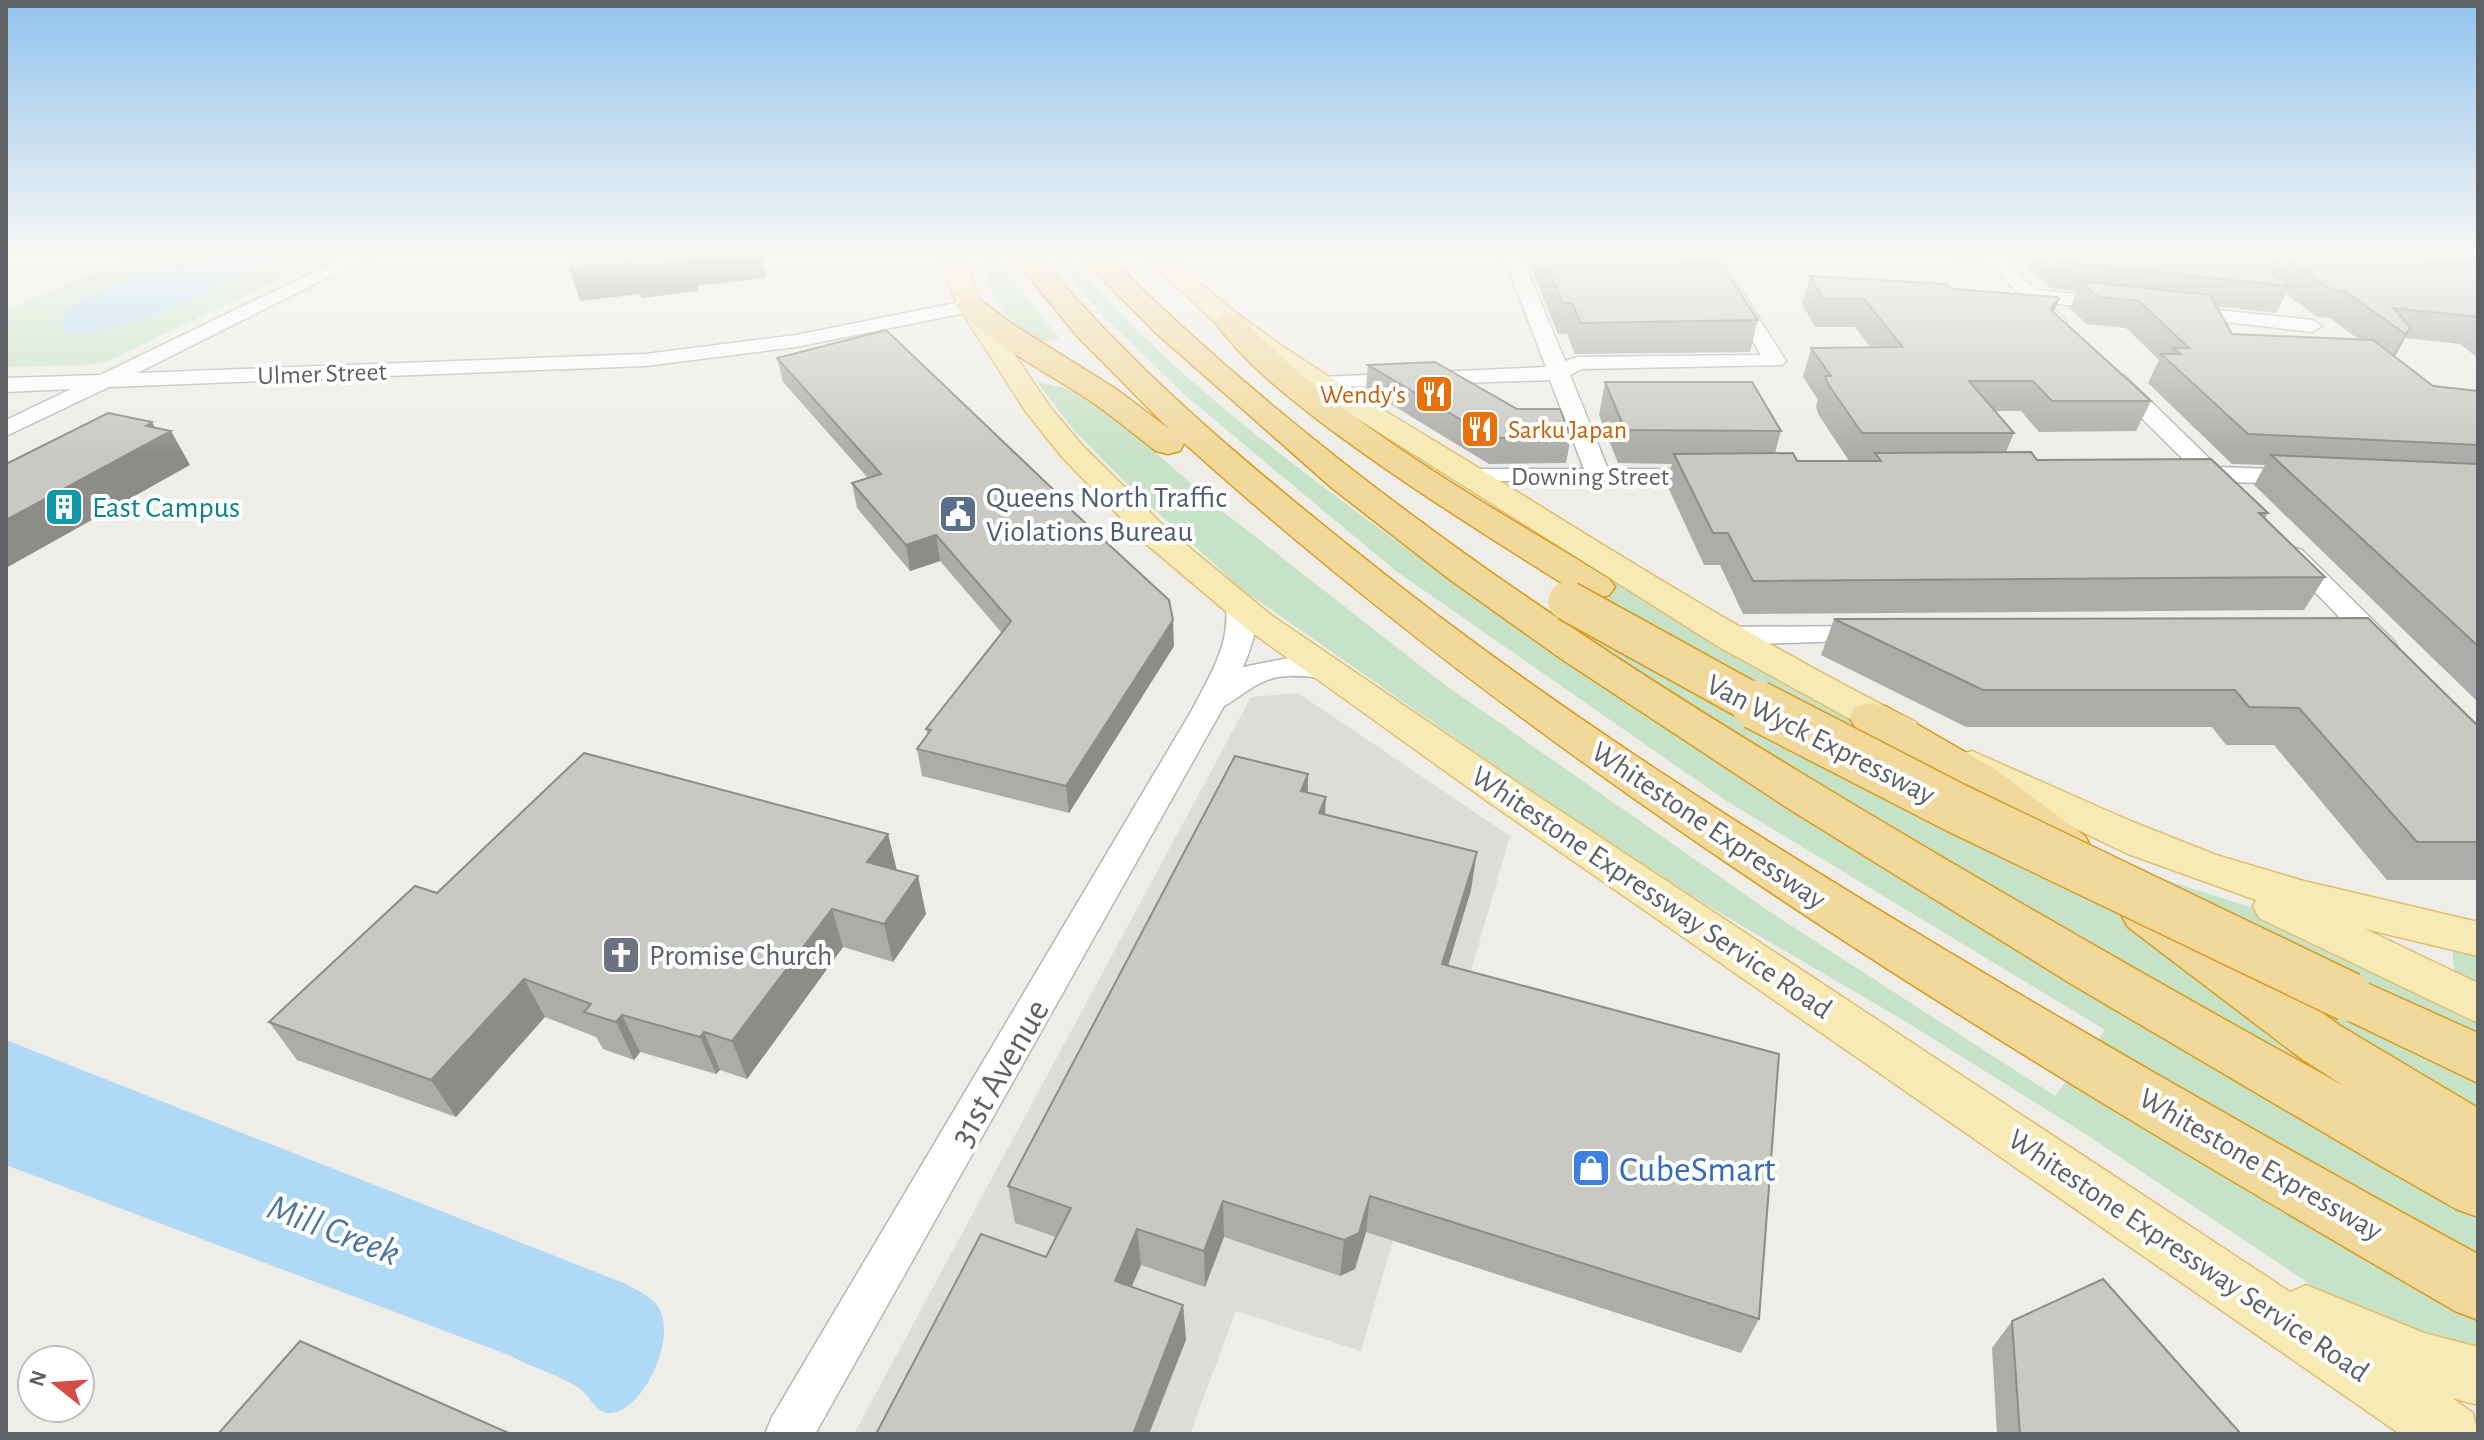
<svg xmlns="http://www.w3.org/2000/svg" width="2484" height="1440" viewBox="0 0 2484 1440" font-family="'Alegreya Sans',sans-serif">
<rect width="100%" height="100%" fill="#efede7"/>
<path fill="#dedcd9" d="M1298,693l212,143 -149,515 -125,-40 -46,123h-336l397,-737z"/>
<g fill="#c7e3c7">
<path d="M143,252h193l-228,109 -19,4 -83,2v-56z"/>
<path d="M978,252h14l67,86 -21,5c-24,-17 -64,-53 -46,-86h-11z"/>
<path d="M1049,252h13c33,35 67,71 102,104 109,100 232,184 351,271l90,-45 8,-1 136,82 153,83 487,323 -254,-199 121,39 222,109v338l-140,-53 -254,-170 -176,-110 -203,-119 -158,-102 -304,-212 -107,-97 -63,-64 -36,-47 29,6 31,13 124,109 220,172 335,234 279,180 50,-66 -377,-228 -332,-231 -210,-175 -82,-79z"/>
<path d="M2452,947l26,6v35l-23,-11z"/>
</g>
<g fill="#b0d9f6">
<path d="M229,252h59c-46,22 -179,94 -224,79l-2,-8 4,-15 81,-36z"/>
<path d="M6,1040l620,244c10,6 23,11 31,21 22,29 -12,104 -45,108 -16,2 -22,-18 -33,-25 -20,-13 -46,-20 -68,-32l-505,-191z"/>
</g>
<g fill="none" stroke-linecap="round" stroke-linejoin="round">
<g stroke="#b4b7ba" stroke-width="3">
<g id="minor">
<path d="M355,252h24l-242,121 508,-19 151,-19 174,-35 10,6 -10,6 -174,35 -151,19 -536,21 -103,49v-16l65,-31 -65,3v-14l94,-3z"/>
<path d="M1502,252h18l45,109 13,-4 183,-2 -62,-103h18l69,109 -4,4 -200,4 -12,6 38,94h100l8,2 4,5 -4,5h-254l-4,-5 4,-5 8,-2h114l-34,-89 -237,8 -3,-5 3,-5 8,-1 225,-10z"/>
<path d="M1978,252h19l39,38 79,8 10,6 -10,6 -66,-7 18,19 -3,4h-14z"/>
<path d="M2183,306l129,14 10,6 -10,6 -136,-16 -3,-4z"/>
<path d="M2117,375l8,1 93,91 82,3 8,2 4,5 -4,5 -8,2 -73,-2 -10,4 -12,-5 -29,-3 -4,-5 4,-5 14,-2 -81,-80 -3,-5z"/>
<path d="M2293,547l9,3 91,90 4,6 -4,6 -10,3 -10,-3 -89,-92 -4,-5 4,-5z"/>
<path d="M1240,599l10,2c13,19 1,47 -7,66l51,-10 40,7 4,6 -4,6c-14,4 -28,-1 -44,0 -29,0 -43,17 -66,30l-409,728h-50l7,-17 420,-707c17,-33 38,-65 34,-103l4,-6z"/>
<path d="M1870,626l10,2 4,6 -4,6 -156,5 -10,-3 -4,-6 4,-6 10,-3z"/>
</g>
</g>
<g stroke="#e2be6d" stroke-width="3">
<g id="major">
<path d="M937,252h24l21,54 68,101 32,38 85,84 104,86 244,166 775,511 16,-7 118,48 54,14v58l-26,-7 21,15 5,21h-78l-913,-633 -240,-172 -102,-86 -83,-86 -36,-45 -68,-106z"/>
<path d="M1140,252h25c90,87 199,145 304,210 147,91 292,183 447,260l5,9 -5,9 -14,4 -14,-4 -169,-93 -431,-272 -76,-55z"/>
<path d="M1972,751l156,69 88,35 88,26 174,41v34l-113,-27 113,54v40l-219,-105 -6,-12 3,-6 -128,-46 -170,-81 -6,-9 6,-9z"/>
</g>
</g>
<g stroke="#dc9a1a" stroke-width="3">
<g id="highway">
<path d="M1009,252h27c94,115 208,210 323,302 180,145 375,269 573,388 180,108 362,212 546,312v66l-23,-9c-444,-257 -888,-524 -1271,-868l-4,8 -12,3 -12,-3c-21,-16 -42,-34 -64,-49 -34,-24 -115,-65 -136,-96l4,-6 10,-3 10,3 35,26 101,63 53,40 -92,-93z"/>
<path d="M1076,252h28c223,223 487,396 757,557 159,95 320,187 483,277l-45,-29 -171,-130 -8,-14 8,-14 18,-5 18,5 175,126 139,83v109l-22,-8 -77,-44 -306,-180 -284,-176 -229,-151 -111,-79 -117,-91 -177,-156z"/>
<path d="M1230,313l10,3c103,111 242,184 369,263l6,8 -6,8 -14,4 -14,-4c-86,-54 -173,-108 -255,-169 -39,-30 -82,-63 -111,-104l5,-6z"/>
<path d="M1871,703l16,4 111,64 87,65 7,13 -7,13 -17,5 -17,-5 -85,-69 -111,-66 -6,-10 6,-10z"/>
<path d="M2349,975l129,58v50l-148,-71 -8,-15 8,-15z"/>
</g>
</g>
<use href="#minor" fill="#fff" fill-rule="evenodd"/>
<use href="#major" fill="#f6eab5" fill-rule="evenodd"/>
<use href="#highway" fill="#f1d99b" fill-rule="evenodd"/>
<g stroke="#dc9a1a" stroke-width="42" stroke-linecap="butt">
<path id="highway-bridge-far1" d="M1568,601l192,106"/>
</g>
<g stroke="#dc9a1a" stroke-width="52" stroke-linecap="butt">
<path id="highway-bridge" d="M1756,705l198,102 395,190"/>
</g>
<use href="#highway-bridge-far1" stroke="#f1d99b" stroke-width="39"/>
<use href="#highway-bridge" stroke="#f1d99b" stroke-width="49"/>
</g>
<g fill="#aeaca8" fill-rule="evenodd">
<path d="M1525,252h147l5,9 81,59 -8,32 -175,2 -8,-20h-9z"/>
<path d="M1945,252h40l-3,8 -29,1z"/>
<path d="M2000,252h478v106l-18,-14 -55,-6 -11,18 39,30 45,5v311l-224,-217 11,-20 -33,-1 -84,-81 11,-23 -33,-32 -40,-4 -16,-16 7,-17 -27,-3 -29,-28h-11zM2252,258l15,1 -4,7zM2286,294l31,23 13,1 28,21 -126,-5 -16,-28 60,7z"/>
<path d="M1810,276l249,23 -5,13 97,89 -15,30 -97,1 -18,-21h-26l19,22 -8,19 262,61 -3,6 60,58 -21,33 -561,4 -23,-49h-16l-37,-80 5,-21 -54,-1 -19,-48 6,-33 176,49 -6,22 22,8h52l-31,-47 -2,-8 2,-6 -15,-23 8,-29h60l-16,-21h-40l-13,-23z"/>
<path d="M777,358l281,136 1,5 115,147 -105,167 -147,-37 -5,-27 11,-14 -2,-6 76,-96 -62,-72 -30,10 -53,-63 -5,-25 16,-5 -85,-96z"/>
<path d="M1368,365l149,44 54,28 -5,26 -77,1 -123,-75z"/>
<path d="M1834,619l644,107v154h-91l-113,-135h-48l-14,-18h-246l-145,-72z"/>
<path d="M1308,774v18l17,22 146,76 -23,76 311,353 -18,34 -375,-121 -11,37 -15,7 -116,-39 -19,50 -64,-22 -10,22 52,18 3,35 -140,-83 10,-20 -41,-14 -7,-37z"/>
<path d="M888,834l9,36 29,44 -33,48 -50,-15 -96,132 -27,-9 -4,4 -76,-22 -6,8 -31,-11 -7,-12 -51,-20 -89,100 -159,-57 -28,-38 168,-129z"/>
<path d="M2012,1321l229,113h-244l-5,-86z"/>
</g>
<g fill="#8d8c88">
<path d="M724,252h38l4,26 -68,8v5l-56,7 -2,-4 -60,7 -10,-30z"/>
<path d="M2059,299l-11,28 2,-18z"/>
<path d="M2411,328l-16,28 -6,6 16,-28z"/>
<path d="M152,422l8,15 11,-6 19,34 -184,103v-48z"/>
<path d="M936,535l4,26 -30,10 -4,-26z"/>
<path d="M1173,620l1,26 -105,167 -3,-27z"/>
<path d="M1308,774l-1,37 -6,-20z"/>
<path d="M1326,797l-2,38 -5,-22z"/>
<path d="M888,834l9,38 -30,-10z"/>
<path d="M1477,852l-6,38 -34,112 5,-38z"/>
<path d="M918,876l8,38 -33,48 -9,-38z"/>
<path d="M832,909l11,38 -96,132 -15,-38z"/>
<path d="M524,979l21,38 -89,100 -25,-37z"/>
<path d="M622,1015l18,37 -6,8 -18,-38z"/>
<path d="M704,1032l16,38 -4,4 -16,-37z"/>
<path d="M1370,1196l-4,36 -11,37 -15,7 4,-36z"/>
<path d="M1223,1201l1,36 -19,50 -1,-36z"/>
<path d="M1137,1229l4,36 -22,51 -4,-35z"/>
<path d="M1183,1305l3,35 -37,94h-16z"/>
</g>
<g fill="#cac8c3" stroke="#8d8c88" stroke-width="2">
<path d="M572,252h152l-34,4v5l-57,7v-5l-63,8z"/>
<path d="M1541,252h131l5,9h43l38,59 -177,3 -9,-20h-9z"/>
<path d="M2049,252h195l46,34 -230,-24z"/>
<path d="M2278,252h39l161,15v50l-85,-9 18,20 -6,6 -60,-43 -13,-1z"/>
<path d="M1810,276l137,8 5,5 105,8 2,2 -9,10 101,92h-99l-19,-20h-64l45,52h-152l-34,-49 -3,-8h6l-20,-28 92,-1 -39,-48h-41z"/>
<path d="M2081,281l129,14 22,39 141,6 60,46 45,5v54l-230,-11 -87,-80h20l-8,-6h16l-50,-47 -41,-4z"/>
<path d="M886,330l172,164 -3,1 114,105 4,20 -107,166 -149,-37 14,-19 -5,-1 85,-108 -75,-86 -30,10 -54,-62 29,-9 -104,-116z"/>
<path d="M1435,362l82,47h43l11,28 -79,1 -124,-73z"/>
<path d="M1605,382h147l29,49 -156,-1z"/>
<path d="M108,413l44,9 -6,4 25,5 -165,89v-56z"/>
<path d="M2031,452l6,8 174,-1 57,54h-9l66,64 -572,4 -25,-48h-15l-39,-79 119,-1 4,8h84l-6,-8z"/>
<path d="M2271,455l207,9v182z"/>
<path d="M2368,618l110,108v116h-61l-118,-134 -50,-1 -14,-17h-252l-149,-71z"/>
<path d="M584,753l304,81 -21,28 51,14 -34,48 -52,-15 -100,132 -28,-9 -4,5 -78,-22 -6,7 -32,-10 7,-8 -67,-25 -93,101 -162,-58 146,-136 22,7z"/>
<path d="M1235,756l73,18 -7,17 25,6 -7,16 158,39 -35,112 337,90 -20,265 -389,-123 -11,37 -15,7 -121,-39 -19,50 -67,-22 -22,52 68,24 -50,129h-257l105,-200 65,23 25,-49 -63,-22z"/>
<path d="M2103,1279l138,155h-221l-8,-113z"/>
<path d="M300,1341l211,93h-293z"/>
</g>
<linearGradient id="sky" x2="0" y2="1"><stop stop-color="#91c3ee"/><stop offset="0.56" stop-color="#f8f7f4"/><stop offset="1" stop-color="#f8f7f4" stop-opacity="0"/></linearGradient>
<rect width="2484" height="454" fill="url(#sky)"/>
<defs>
<g id="restaurant-square" transform="scale(2)"><rect x="-9" y="-9" width="18" height="18" rx="4" fill="#e8710a" stroke="#fff"/><path d="M-5-6h1v4h1v-4h1v4h1v-4h1v5L-1.5 .5V6h-2V.5L-5-1ZM5-6V6H3V1.5H1.5Q1.5-4 5-6Z" fill="#fff"/></g>
<g id="building-square" transform="scale(2)"><rect x="-9" y="-9" width="18" height="18" rx="4" fill="#0f9aa8" stroke="#fff"/><path d="M-4-6H4V6H1V3H-1V6H-4ZM-2.5-4.3h1.7v1.8h-1.7ZM.8-4.3h1.7v1.8H.8ZM-2.5-1h1.7V.8h-1.7ZM.8-1h1.7V.8H.8Z" fill="#fff"/></g>
<g id="civic-square" transform="scale(2)"><rect x="-9" y="-9" width="18" height="18" rx="4" fill="#5c6f8a" stroke="#fff"/><path d="M-.6-6.5H3V-4.5H.6V-3L4-1V1h2V6H-6V1h2V-1L-.6-3ZM-1.2 2.5V6h2.4V2.5Z" fill="#fff"/></g>
<g id="church-square" transform="scale(2)"><rect x="-9" y="-9" width="18" height="18" rx="4" fill="#6b7280" stroke="#fff"/><path d="M-1.2-6h2.4v3.5h3.3v2.4h-3.3V6h-2.4V-.1h-3.3v-2.4h3.3Z" fill="#fff"/></g>
<g id="shop-square" transform="scale(2)"><rect x="-9" y="-9" width="18" height="18" rx="4" fill="#3f7fe0" stroke="#fff"/><path d="M-5-2.5h2.3a2.7 3.5 0 0 1 5.4 0H5L5.5 6h-11ZM-1.5-2.5h3a1.5 2.3 0 0 0-3 0Z" fill="#fff"/></g>
</defs>
<g fill-rule="evenodd">
<use href="#restaurant-square" x="1434" y="394"/>
<use href="#restaurant-square" x="1480" y="429"/>
<use href="#building-square" x="64" y="507"/>
<use href="#civic-square" x="958" y="514"/>
<use href="#church-square" x="621" y="955"/>
<use href="#shop-square" x="1591" y="1168"/>
</g>
<g text-anchor="middle" stroke-width="8" stroke-linejoin="round" paint-order="stroke">
<g font-size="26" fill="#5e6265" stroke="#fff">
<text transform="translate(322 373) rotate(-2)" y="9">Ulmer Street</text>
<text x="1590" y="485">Downing Street</text>
</g>
<g font-size="26" fill="#c56008" stroke="#fff" text-anchor="end">
<text x="1406" y="403">Wendy's</text>
<text x="1508" y="438" text-anchor="start">Sarku Japan</text>
</g>
<g font-size="30" fill="#4e5e75" stroke="#fff" text-anchor="start">
<text x="986" y="507">Queens North Traffic<tspan x="986" dy="34">Violations Bureau</tspan></text>
</g>
<g font-size="30" fill="#0d838f" stroke="#fff" text-anchor="start">
<text x="92" y="517">East Campus</text>
</g>
<g font-size="30" fill="#5e6265" stroke="#fff">
<text transform="translate(1821 739) rotate(27)" y="10">Van Wyck Expressway</text>
<text transform="translate(1709 825) rotate(34)" y="10">Whitestone Expressway</text>
<text transform="translate(1652 892) rotate(34)" y="10">Whitestone Expressway Service Road</text>
<text transform="translate(2261 1164) rotate(30)" y="10">Whitestone Expressway</text>
<text transform="translate(2189 1255) rotate(34)" y="10">Whitestone Expressway Service Road</text>
</g>
<g font-size="30" fill="#5b616d" stroke="#fff" text-anchor="start">
<text x="649" y="965">Promise Church</text>
</g>
<g font-size="36" fill="#5e6265" stroke="#fff">
<text transform="translate(998 1072) rotate(-60)" y="13">31st Avenue</text>
</g>
<g font-size="36" fill="#366cbe" stroke="#fff" text-anchor="start">
<text x="1619" y="1181">CubeSmart</text>
</g>
<g font-size="38" font-style="italic" fill="#4b759e" stroke="#fff">
<text transform="translate(334 1229) rotate(21)" y="13">Mill Creek</text>
</g>
</g>
<rect width="2484" height="1440" fill="none" stroke="#5e6265" stroke-width="16"/>
<g transform="translate(56 1384) rotate(287)"><circle r="38" fill="#ffffff" stroke="#bfc0c1" stroke-width="2"/>
<path d="M0-6L14 30L0 20L-14 30Z" fill="#d64d46"/>
<text y="-12" font-size="22" font-weight="bold" text-anchor="middle" fill="#5e6265">N</text>
</g>
</svg>
